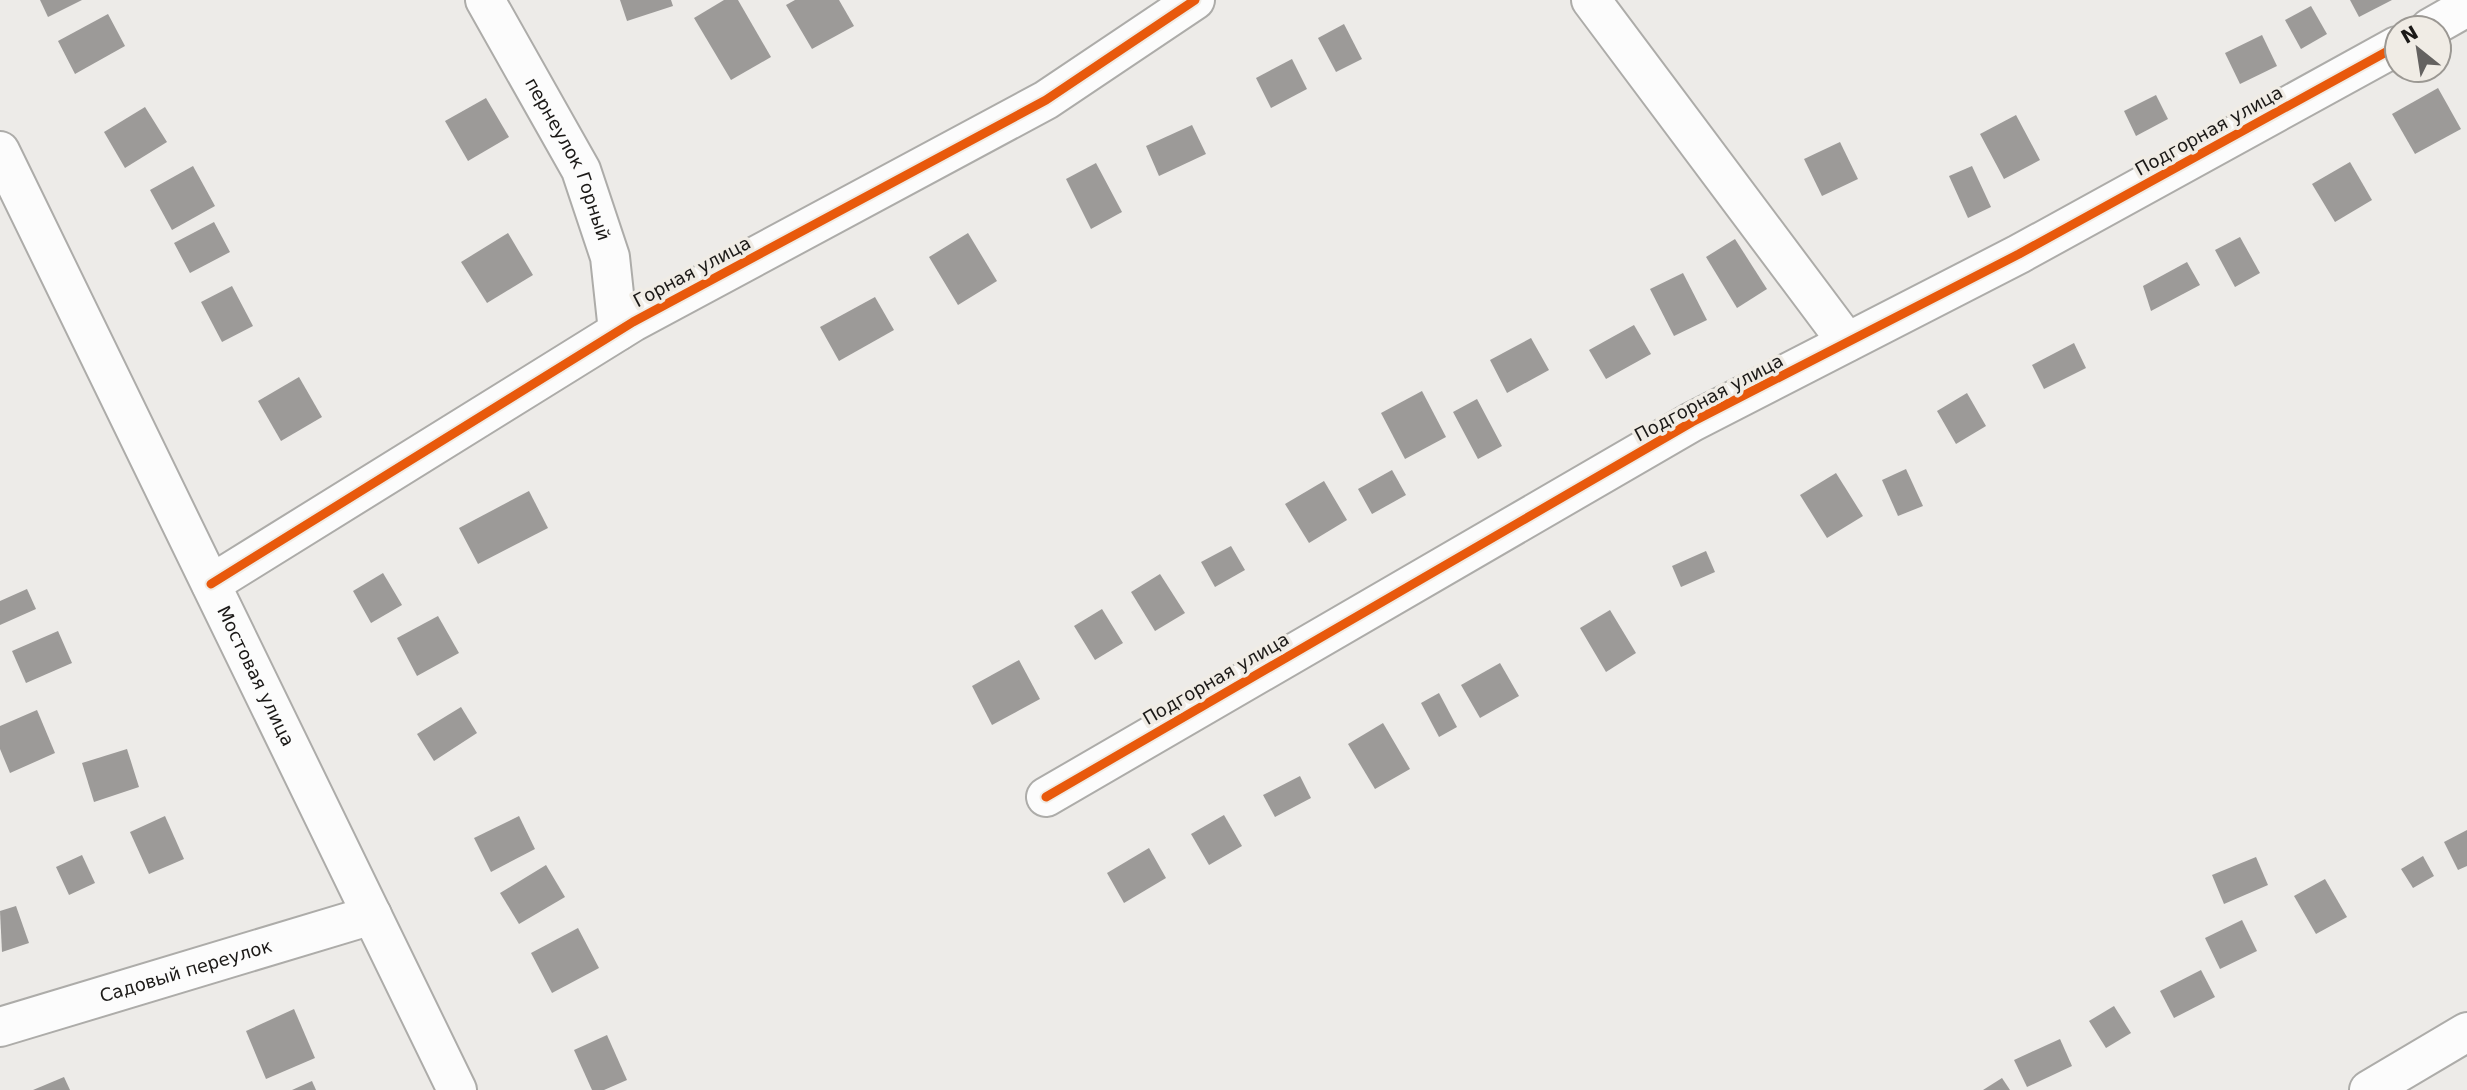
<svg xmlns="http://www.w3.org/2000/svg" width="2467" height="1090" viewBox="0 0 2467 1090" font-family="'DejaVu Sans',sans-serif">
<rect width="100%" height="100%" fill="#edebe8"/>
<g fill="#9c9a98">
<path d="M40,0h42l-34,17z"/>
<path d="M620,0h51l2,6 -46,15z"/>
<path d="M724,0h14l33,57 -40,23 -37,-62z"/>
<path d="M795,0h44l15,26 -42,23 -26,-44z"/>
<path d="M2350,0h42l-33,17z"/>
<path d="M2311,6l16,28 -26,15 -16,-29z"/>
<path d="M108,14l17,32 -50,28 -17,-33z"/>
<path d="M1344,24l18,35 -26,13 -18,-34z"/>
<path d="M2262,35l15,31 -37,18 -15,-31z"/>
<path d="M1292,59l15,30 -36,19 -15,-30z"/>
<path d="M2438,88l23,41 -46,25 -23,-40z"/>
<path d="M2156,95l12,24 -32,17 -12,-25z"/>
<path d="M486,98l23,39 -41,24 -23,-40z"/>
<path d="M145,107l22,35 -42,26 -21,-36z"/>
<path d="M2016,115l24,45 -36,19 -24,-45z"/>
<path d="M1192,125l14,29 -47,22 -13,-30z"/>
<path d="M1840,142l18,37 -36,17 -18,-37z"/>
<path d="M2350,162l22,38 -37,22 -23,-38z"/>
<path d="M1096,163l26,49 -31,17 -25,-50z"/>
<path d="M193,166l22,40 -43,24 -22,-40z"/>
<path d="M1972,166l19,41 -23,11 -19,-42z"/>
<path d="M214,222l16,30 -40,21 -16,-30z"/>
<path d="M508,233l25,42 -46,28 -26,-41z"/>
<path d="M968,233l29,48 -39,24 -29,-48z"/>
<path d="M2240,237l20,36 -25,14 -20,-37z"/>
<path d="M1735,239l32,50 -30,19 -31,-51z"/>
<path d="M2187,262l13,23 -49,26 -8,-25z"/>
<path d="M1683,273l24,47 -33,16 -24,-47z"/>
<path d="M232,286l21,40 -31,16 -21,-40z"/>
<path d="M875,297l19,33 -55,31 -19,-34z"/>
<path d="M1634,325l17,29 -45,25 -17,-29z"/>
<path d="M1531,338l18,32 -42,23 -17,-33z"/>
<path d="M2074,343l12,25 -42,21 -12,-24z"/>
<path d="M299,377l23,40 -41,24 -23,-40z"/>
<path d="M1422,391l24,46 -41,22 -24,-46z"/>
<path d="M1967,393l19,33 -30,18 -19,-33z"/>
<path d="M1477,399l25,47 -24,13 -25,-47z"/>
<path d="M1906,469l17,37 -25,10 -16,-36z"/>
<path d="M1392,470l14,25 -34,19 -14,-25z"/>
<path d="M1836,473l27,43 -36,22 -27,-43z"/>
<path d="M1324,481l23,39 -38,23 -24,-39z"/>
<path d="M529,491l19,37 -70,36 -19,-36z"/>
<path d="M1231,546l14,24 -30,17 -14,-25z"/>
<path d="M1706,551l9,21 -34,15 -9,-21z"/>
<path d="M383,573l19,32 -31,18 -18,-32z"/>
<path d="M1160,574l25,39 -30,18 -24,-39z"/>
<path d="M27,589l9,20 -36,16v-24z"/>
<path d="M1102,609l21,34 -28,17 -21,-34z"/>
<path d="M1610,610l26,43 -30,19 -26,-44z"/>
<path d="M438,616l21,37 -42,23 -20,-38z"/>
<path d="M58,631l14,32 -46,20 -14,-32z"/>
<path d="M1019,660l21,39 -48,26 -20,-39z"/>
<path d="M1500,663l19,33 -39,22 -19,-33z"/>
<path d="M1439,693l18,34 -18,10 -18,-34z"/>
<path d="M461,707l16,26 -43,28 -17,-27z"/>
<path d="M37,710l18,43 -45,20 -10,-24v-23z"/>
<path d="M1383,723l27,46 -35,20 -27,-45z"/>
<path d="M127,749l12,38 -45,15 -12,-39z"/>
<path d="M1300,776l11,22 -36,19 -12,-22z"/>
<path d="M1224,815l18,31 -33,19 -18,-31z"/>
<path d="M165,816l19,43 -35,15 -19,-42z"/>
<path d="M519,816l16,33 -44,23 -17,-34z"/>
<path d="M2467,830v36l-9,4 -14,-28z"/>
<path d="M1149,848l17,30 -42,25 -17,-30z"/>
<path d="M82,855l13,28 -26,12 -13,-28z"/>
<path d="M2423,856l11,20 -21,12 -12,-19z"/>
<path d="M2256,857l12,28 -44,19 -12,-29z"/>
<path d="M546,865l19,32 -46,27 -19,-31z"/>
<path d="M2325,879l22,38 -31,17 -22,-38z"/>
<path d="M16,906l13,37 -27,9 -2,-41z"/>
<path d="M2242,920l15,31 -37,18 -15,-31z"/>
<path d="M578,928l21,40 -47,25 -21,-40z"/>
<path d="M2201,970l14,27 -41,21 -14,-27z"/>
<path d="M2114,1006l17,27 -25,15 -17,-27z"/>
<path d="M294,1009l21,49 -49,21 -20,-48z"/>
<path d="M607,1035l20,45 -23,10h-12l-18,-40z"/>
<path d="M2060,1039l12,27 -45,21 -13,-27z"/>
<path d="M64,1077l6,13h-37z"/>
<path d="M2002,1078l8,12h-27z"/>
<path d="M312,1081l4,9h-24z"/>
</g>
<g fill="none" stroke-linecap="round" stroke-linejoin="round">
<g stroke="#adaca9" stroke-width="42">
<g id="minor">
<path id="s1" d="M485,0l96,170 29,87 8,74"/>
<path d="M1591,0l256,342"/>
<path d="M2430,28l37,-21"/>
<path d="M211,584l422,-262 413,-222 149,-100"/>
<path d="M1046,797l646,-375 327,-168 378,-208"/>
<path id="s2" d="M0,1027l372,-112"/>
<path d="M2369,1090l98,-58"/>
</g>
</g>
<g stroke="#adaca9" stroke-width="42">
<g id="major">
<path id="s3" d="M0,151l457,939"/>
</g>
</g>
<use href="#minor" stroke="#fcfcfc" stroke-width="38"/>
<use href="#major" stroke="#fcfcfc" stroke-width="38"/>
<g stroke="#f0ece5" stroke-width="13">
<g id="cycleway">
<path d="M211,584l422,-262 413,-222 149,-100"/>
<path d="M1046,797l646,-375 327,-168 378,-208"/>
</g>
</g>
<use href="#cycleway" stroke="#e8590c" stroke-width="9"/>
</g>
<g text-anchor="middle" stroke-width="7" stroke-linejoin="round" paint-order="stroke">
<g font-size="18" fill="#1b1917" stroke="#f0ece5">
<text transform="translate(2209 131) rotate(-29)" y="6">Подгорная улица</text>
<text dy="6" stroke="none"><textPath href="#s1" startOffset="180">пернеулок Горный</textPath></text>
<text transform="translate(692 272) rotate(-28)" y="6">Горная улица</text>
<text transform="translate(1709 398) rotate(-28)" y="6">Подгорная улица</text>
<text dy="6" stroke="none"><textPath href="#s3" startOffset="584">Мостовая улица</textPath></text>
<text transform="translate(1216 679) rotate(-30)" y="6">Подгорная улица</text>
<text dy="6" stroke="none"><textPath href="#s2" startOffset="194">Садовый переулок</textPath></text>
</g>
</g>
<g transform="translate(2418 49) rotate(330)"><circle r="33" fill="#f0ece5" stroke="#9b9893" stroke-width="2"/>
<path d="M0-5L12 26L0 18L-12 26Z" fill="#646260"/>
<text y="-10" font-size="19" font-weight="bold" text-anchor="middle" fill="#1b1917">N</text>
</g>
</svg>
